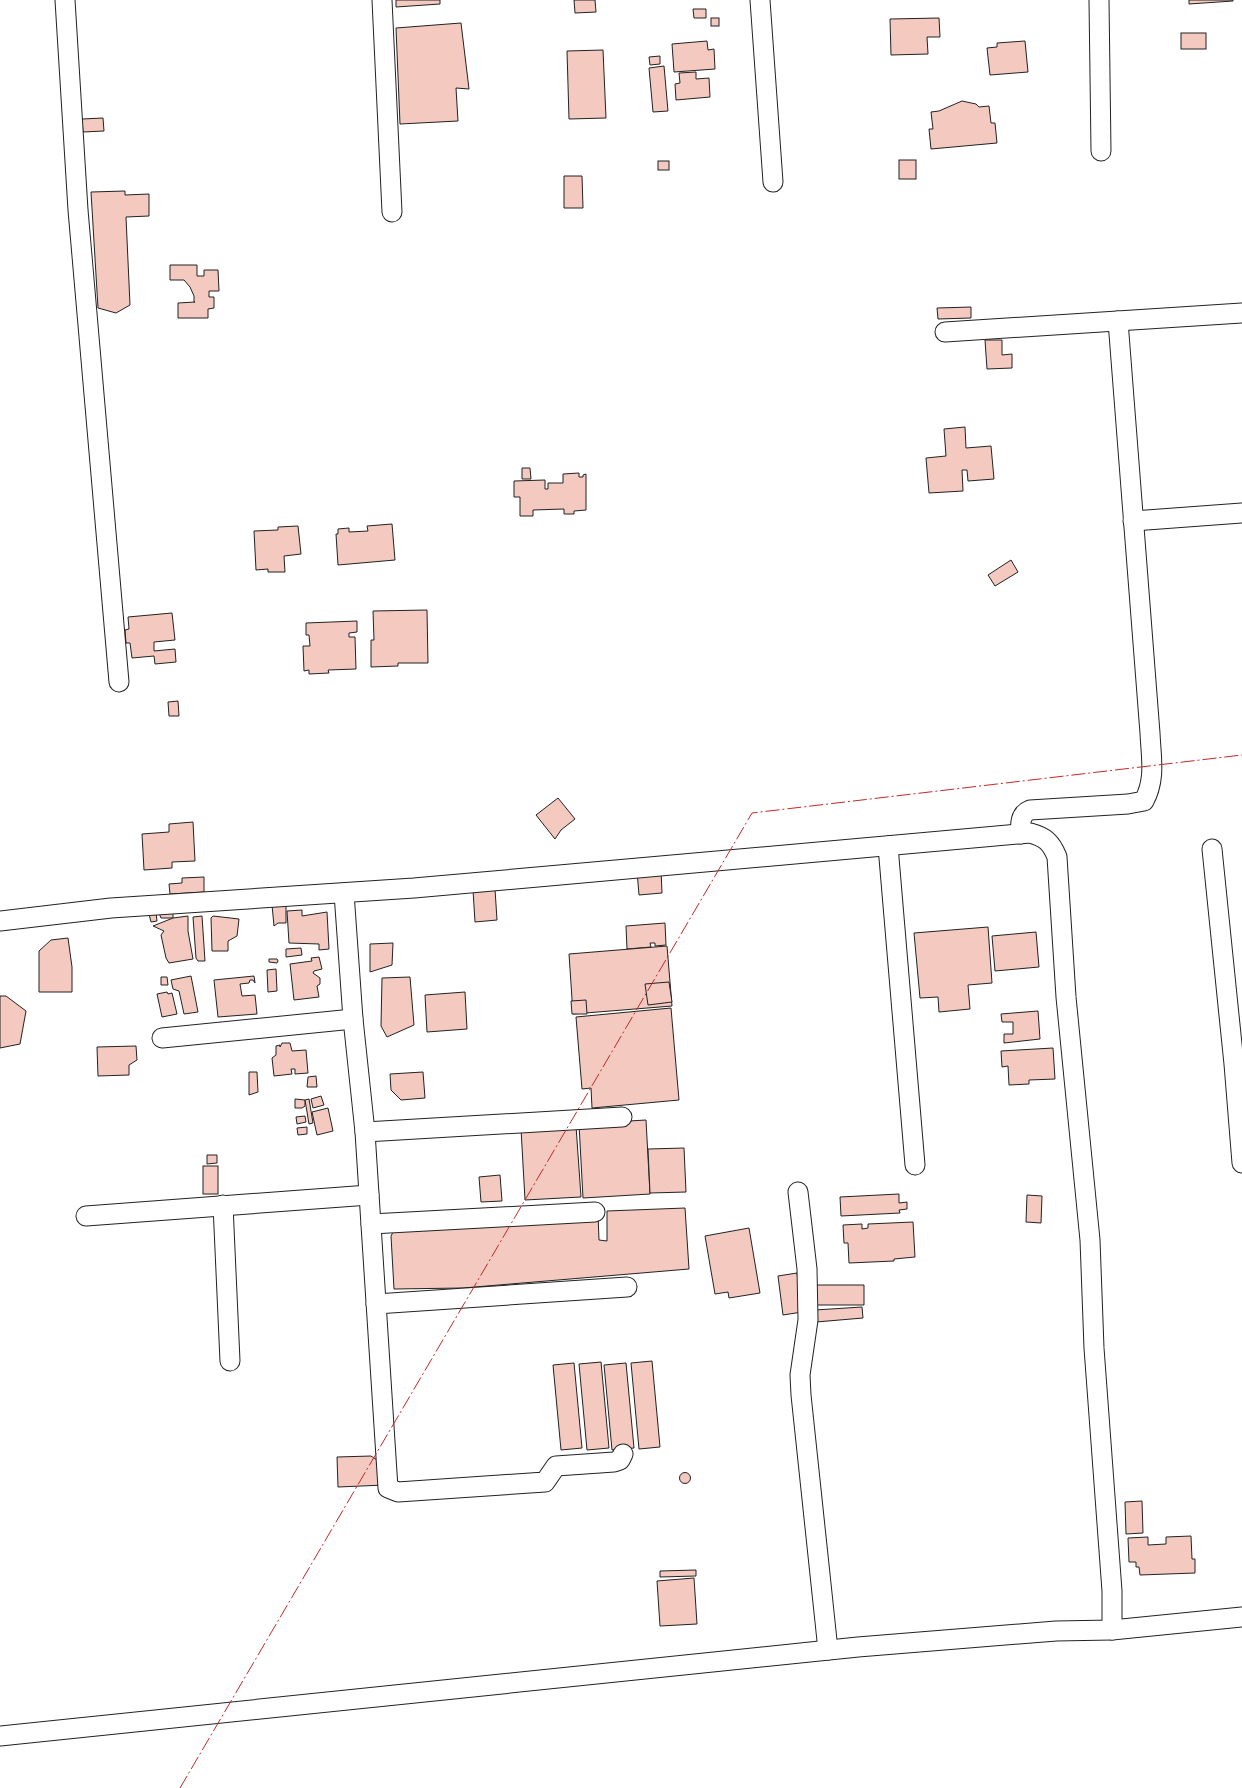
<svg xmlns="http://www.w3.org/2000/svg" width="1242" height="1788" viewBox="0 0 1242 1788" font-family="'Space Grotesk',sans-serif">
<rect width="100%" height="100%" fill="#fff"/>
<g fill="#f3c9c0" stroke="#222">
<path d="M396,0h44v4l-44,3z"/>
<path d="M574,0h21l1,12 -21,1z"/>
<path d="M1189,0h44v1l-44,3z"/>
<path d="M693,9h13v9h-12z"/>
<rect x="711" y="18" width="8" height="8"/>
<path d="M939,18l1,19h-13l1,17 -37,1 -1,-36z"/>
<path d="M461,23l8,66 -13,-1 2,33 -58,3 -4,-96z"/>
<rect x="1181" y="33" width="25" height="16"/>
<path d="M707,41l1,9 6,-1 1,20 -41,3 -2,-28z"/>
<path d="M1025,41l3,31 -38,3 -3,-27 10,-1v-4z"/>
<path d="M603,50l3,68 -37,1 -2,-68z"/>
<path d="M660,56v8l-10,1 -1,-8z"/>
<path d="M664,66l4,45 -15,1 -4,-44z"/>
<path d="M696,72v7l13,-1 1,19 -34,3 -1,-16 5,-1 -1,-10z"/>
<path d="M962,101l14,3 3,3 10,-1 2,17h4l2,20 -66,6 -2,-20h4l-2,-17 8,-1z"/>
<path d="M103,118l1,13 -21,1 -1,-13z"/>
<rect x="899" y="160" width="17" height="19"/>
<rect x="658" y="161" width="11" height="9"/>
<path d="M564,176h18l1,32h-19z"/>
<path d="M125,191v4l24,-1v22l-23,1 4,88 -14,8 -18,-5 -7,-116z"/>
<path d="M170,265h27v11h7v-6h14l1,21h-10v6h5v11l-6,1v9h-30v-15l17,-1h-1v-6l-4,-9 -6,-7h-14z"/>
<path d="M971,307v11l-33,1 -1,-11z"/>
<path d="M985,340h17v15l10,-1v14l-25,1z"/>
<path d="M965,427l1,21 25,-2 3,33 -26,2 -1,-11h-5l1,21 -34,2 -3,-35 20,-2 -2,-27z"/>
<path d="M522,468h8l1,11h-9z"/>
<path d="M579,473v4h4v-2l3,-1v36l-12,1v3h-10v-5l-31,1v6h-13v-19h-6v-16l31,-1v9h3v-6h15v-9z"/>
<path d="M392,524l3,36 -57,5 -2,-31h2v-5l11,-1v4l19,-1 -1,-5z"/>
<path d="M298,526l3,28 -17,2 1,16h-17v-3l-12,1 -2,-39 24,-1v-3z"/>
<path d="M1011,560l7,12 -23,14 -7,-11z"/>
<path d="M427,610l1,53h-30v3l-27,1v-27h3l-1,-29z"/>
<path d="M172,613l3,27 -21,2v9l21,-2 1,13 -21,2 -1,-8 -22,2 -2,-15h-4l-1,-13 4,-1 -1,-12z"/>
<path d="M357,621v11l-8,1v4h6l1,32 -28,1 1,3 -20,1v-4l-5,1 -1,-25h7l-1,-11h-3v-12z"/>
<path d="M178,701l1,15h-10l-1,-14z"/>
<path d="M558,798l17,21 -14,11 -6,9 -19,-24z"/>
<path d="M193,822l2,39 -23,1v6l-28,2 -2,-36 27,-2v-8z"/>
<path d="M661,870l1,23 -23,2 -2,-24z"/>
<path d="M204,877v15l-34,2 -1,-10 13,-1v-5z"/>
<path d="M495,889l2,31 -22,2 -2,-32z"/>
<path d="M286,903v20h-8l-4,3 -2,-21z"/>
<path d="M302,910v6l25,-4 2,37 -10,1v-6l-30,-1 -2,-32z"/>
<path d="M156,913l1,8 -6,1 -2,-8z"/>
<path d="M159,913h14v5h-12z"/>
<path d="M188,916v15l5,28 -24,4 -3,-5 -5,-23 3,-4 -11,-5 20,-8z"/>
<path d="M202,916l3,45h-7l-2,-3 -3,-41z"/>
<path d="M213,916l26,3 -2,17 -9,5v10h-16l-1,-33z"/>
<path d="M665,923l1,22 -11,1v-3h-5l1,4 -24,2 -1,-23z"/>
<path d="M988,927l4,56 -24,2 2,24 -31,3 -1,-15 -18,1 -6,-65z"/>
<path d="M1036,932l3,35 -44,4 -3,-35z"/>
<path d="M68,938l4,29v25h-33v-41l12,-11z"/>
<path d="M393,943l-1,22 -22,7v-28z"/>
<path d="M667,946l5,60 -99,8 -4,-60z"/>
<path d="M301,948l1,7 -16,2v-8z"/>
<path d="M319,957l3,12 -8,2 -1,2 7,5v6l-3,2 2,11 -25,3 -4,-36 22,-3 -1,-3z"/>
<path d="M269,959h8l1,2 -1,2 -8,-1z"/>
<path d="M276,969l1,22 -9,1 -1,-22z"/>
<path d="M191,976l7,36 -14,2 -5,-23 -6,-2 -2,-9z"/>
<path d="M254,976l1,7 -2,-3h-3l-1,3 -9,1 2,12 13,-1 2,19 -39,3 -4,-37z"/>
<path d="M161,977h6l1,8h-7z"/>
<path d="M410,977l4,48 -27,12 -6,-11 1,-48z"/>
<path d="M669,982l3,20 -24,3 -3,-21z"/>
<path d="M167,992l1,2 4,-1 5,21 -15,3 -5,-23z"/>
<path d="M465,992l2,37 -40,3 -2,-37z"/>
<path d="M0,996h6l20,15 -6,33 -20,4z"/>
<path d="M586,1000l1,14h-15l-1,-13z"/>
<path d="M671,1008l8,92 -87,8 -1,-20 -9,1 -6,-72z"/>
<path d="M1038,1011l2,28 -36,4v-9h9v-12h-11l-1,-8z"/>
<path d="M282,1043h8l2,8 14,-1 2,23 -13,1v-5h-4l1,5 -18,2 -2,-18 4,-3v-9l4,-1v2z"/>
<path d="M136,1046l1,14 -8,5v10l-31,1 -1,-29z"/>
<path d="M1053,1048l2,31 -26,1v4l-20,1 -1,-19 -6,1 -1,-16z"/>
<path d="M249,1072h8l1,20 -9,3z"/>
<path d="M423,1072l2,26 -24,2 -10,-10 -1,-16z"/>
<path d="M316,1076l1,11h-10l1,-10z"/>
<path d="M321,1096l3,9 -11,3 -2,-9z"/>
<path d="M295,1099l10,1v6l-3,2h-7z"/>
<path d="M309,1099l4,24 -4,1 -4,-24z"/>
<path d="M328,1108l5,23 -16,4 -5,-23z"/>
<path d="M305,1116l1,6 -9,2 -1,-7z"/>
<path d="M646,1120l4,74 -67,4 -4,-74z"/>
<path d="M576,1126l5,71 -56,3 -4,-71z"/>
<path d="M307,1127v7l-9,1 -1,-7z"/>
<path d="M684,1148l2,44 -36,1 -2,-44z"/>
<path d="M207,1155h10v8l-10,1z"/>
<rect x="203" y="1166" width="15" height="28"/>
<path d="M500,1175l2,26 -21,1 -2,-25z"/>
<path d="M899,1194v9l8,-1v7l-8,1 1,3 -59,3 -1,-19z"/>
<path d="M1027,1195l15,1 -1,27 -15,-1z"/>
<path d="M685,1208l4,61 -226,19 -69,1 -3,-53 5,-10 202,-12 1,26 8,1v-30z"/>
<path d="M913,1222l2,35 -21,2v2l-45,2 -1,-20h-4l-1,-18 19,-1v5l6,-1v-4z"/>
<path d="M749,1228l11,65 -31,5 -1,-6 -13,2 -10,-58z"/>
<path d="M797,1273l5,39 -19,3 -5,-39z"/>
<path d="M812,1285h52v20h-48z"/>
<path d="M862,1307l1,11 -47,4 -1,-12z"/>
<path d="M652,1361l8,86 -21,2 -8,-86z"/>
<path d="M601,1362l8,86 -22,2 -8,-86z"/>
<path d="M574,1363l8,85 -21,2 -8,-85z"/>
<path d="M626,1363l8,85 -22,2 -8,-85z"/>
<path d="M371,1456l6,4 8,25 -47,2 -1,-30z"/>
<circle cx="685" cy="1478" r="5.5"/>
<path d="M1142,1501l1,32 -17,1 -1,-32z"/>
<path d="M1191,1536l1,23h3v14l-55,2 -1,-8h-3v-5h-7l-1,-24 20,-1v8l18,-1v-7z"/>
<path d="M696,1570v6l-36,1v-6z"/>
<path d="M694,1578l3,46 -37,2 -3,-45z"/>
</g>
<g fill="none" stroke-linecap="round" stroke-linejoin="round">
<g stroke="#222" stroke-width="21">
<g id="minor">
<path d="M65,0l13,210 41,472"/>
<path d="M382,0l10,212"/>
<path d="M760,0l13,182"/>
<path d="M1099,0l2,151"/>
<path d="M945,332l297,-19"/>
<path d="M1133,521l109,-8"/>
<path d="M1021,834c-1,-10 -1,-20 9,-24l98,-6 16,-3c12,-22 7,-44 6,-68l-32,-412"/>
<path d="M888,846l27,319"/>
<path d="M1212,849l22,215 8,99"/>
<path d="M344,893l9,126 12,113 23,356 10,4 147,-10 11,-16 58,-4 6,-2 3,-6"/>
<path d="M0,921l111,-13 303,-20 616,-55c15,4 21,9 27,24l9,140 24,243 4,108 18,243v39l-56,1 -198,16 -858,89"/>
<path d="M162,1038l191,-19"/>
<path d="M365,1132l257,-15"/>
<path d="M798,1192l9,77 1,51 -8,55 1,20 27,255"/>
<path d="M223,1205l7,156"/>
<path d="M86,1216l283,-21"/>
<path d="M371,1224l224,-12"/>
<path d="M376,1304l251,-17"/>
<path d="M1112,1630l130,-13"/>
</g>
</g>
<use href="#minor" stroke="#fff" stroke-width="19"/>
<path stroke="#c62828" stroke-width="1" stroke-dasharray="14 3 2 3" stroke-linecap="butt" d="M180,1788l572,-975 490,-58"/>
</g>
</svg>
